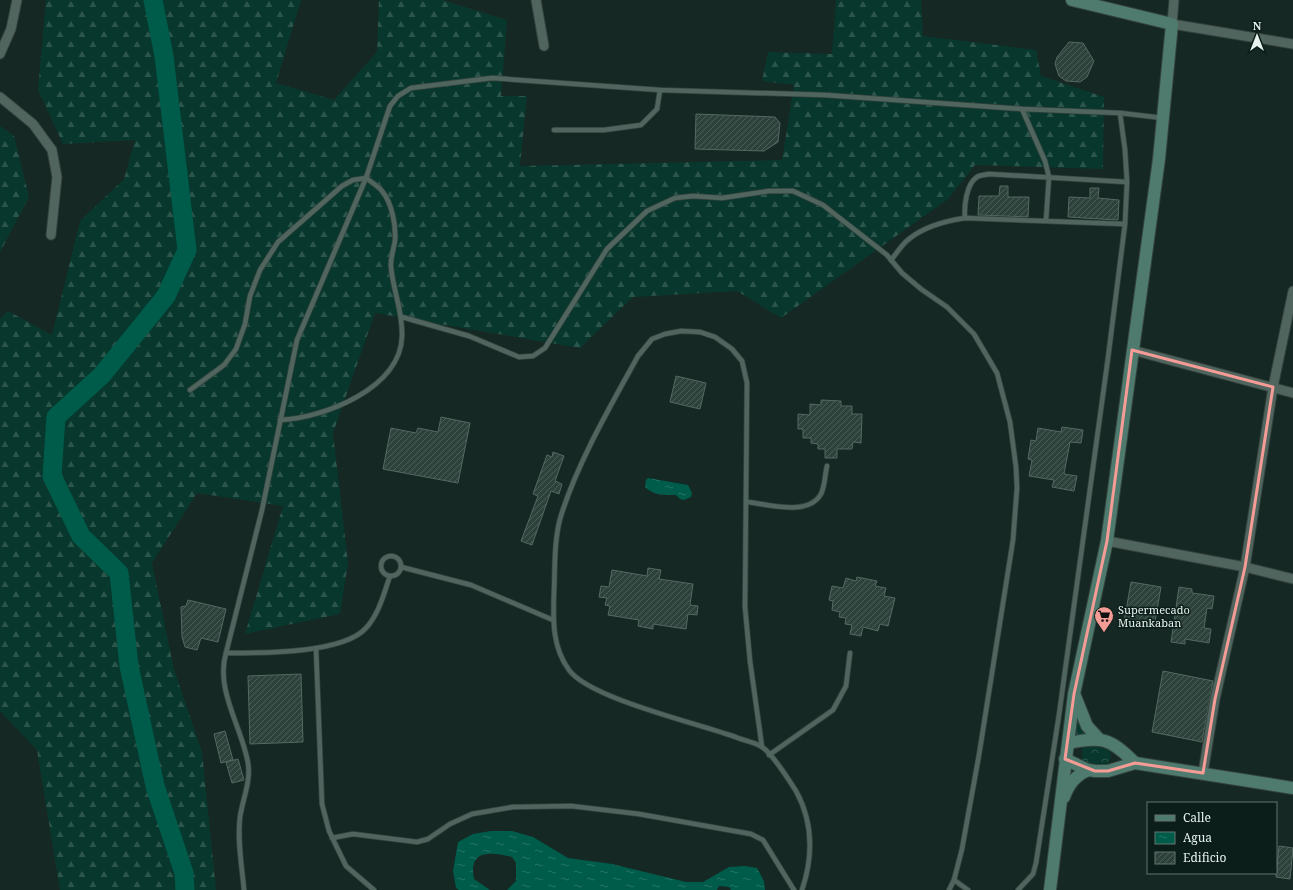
<svg xmlns="http://www.w3.org/2000/svg" width="1293" height="890" viewBox="0 0 1293 890" font-family="'Noto Serif',serif">
<defs>
<pattern id="forest-firs" width="22" height="20" patternUnits="userSpaceOnUse"><rect width="22" height="20" fill="#08382d"/><path d="M5 1l3.5 6h-7zM16 11l3.5 6h-7z" fill="#2c554c"/></pattern>
<pattern id="park-crowns" width="20" height="18" patternUnits="userSpaceOnUse"><rect width="20" height="18" fill="#08382d"/><path d="M2 6a3 3 0 1 1 6 0M12 15a3 3 0 1 1 6 0" fill="none" stroke="#2c554c"/></pattern>
<pattern id="water-ripples" width="26" height="14" patternUnits="userSpaceOnUse"><rect width="26" height="14" fill="#005c4a"/><path d="M2 4q2-2 4 0t4 0M15 11q2-2 4 0t4 0" fill="none" stroke="#257464"/></pattern>
<pattern id="building-hatch" width="6" height="6" patternUnits="userSpaceOnUse"><rect width="6" height="6" fill="#2e423c"/><path d="M-1 1l2-2M0 6l6-6M5 7l2-2" fill="none" stroke="#4c5e58"/></pattern>
</defs>
<rect width="100%" height="100%" fill="#152823"/>
<g fill="url(#forest-firs)">
<path d="M46,0h255l-25,83 58,17 43,-48 2,-52h63l65,20 -6,76h26l-7,70 262,-6 12,-75 -32,-4 6,-29 64,2 4,-54h85l2,36 113,14 5,26 63,21 -1,72 -128,-4 -27,34 -167,119 -44,-27 -104,6 -53,51 -205,-35 -42,120 15,130 -8,51 -95,20 38,-128 -86,-13 -45,70 22,107 28,82 14,138h-156l-23,-140 -37,-39v-392l8,-8 44,24 28,-114 44,-42 11,-39 -72,4 -25,-54z"/>
<path d="M0,126l14,10 15,61 -29,55z"/>
</g>
<g fill="url(#park-crowns)">
<path d="M1075,715l13,21 -17,5z"/>
<path d="M1086,742l23,5c3,9 2,14 -5,21l-16,-3 -6,-6v-10z"/>
</g>
<g fill="url(#water-ripples)">
<path d="M648,478l40,7 4,8 -1,4 -7,3 -4,-1 -4,-4c-11,0 -22,1 -31,-8l1,-7z"/>
<path d="M491,831h21l21,6 35,21 44,6 74,18h17l26,-15 16,-1 12,2 7,13 1,9h-34l-2,-3 -10,-1 -2,4h-210l9,-9v-18l-4,-6c-21,-5 -44,-8 -38,22l16,11h-31l-3,-2 -3,-17 5,-29 15,-8z"/>
</g>
<g fill="none" stroke-linecap="round" stroke-linejoin="round">
<path stroke="#005c4a" stroke-width="19" d="M153,0l11,56 23,194 -21,46 -64,79 -46,42 -4,59 29,60 38,37 10,93 26,120 29,87 1,17"/>
</g>
<g fill="url(#building-hatch)" stroke="#556963">
<path d="M1069,42l14,1 11,18 -7,16 -7,5 -14,-1 -7,-5 -4,-12 2,-7z"/>
<path d="M696,114l79,3 5,6 -2,19 -14,9 -69,-2z"/>
<path d="M1000,186h8v11h21l-1,20 -50,-2 1,-19h20z"/>
<path d="M1090,188h9l-1,10 21,2 -1,20 -50,-3 1,-20 21,1z"/>
<path d="M676,376l30,7 -6,26 -30,-7z"/>
<path d="M821,400l20,1v5h11v8h10l-1,29 -8,-1 -1,7h-15v9h-12v-9h-7v-5l-7,-1v-5h-8v-9h-5v-15l12,1v-11l11,1z"/>
<path d="M441,417l29,6 -12,60 -75,-14 8,-41 25,5 2,-5 20,4z"/>
<path d="M1062,427l21,3 -2,13 -11,-1 -6,32 13,2 -3,15 -22,-4 2,-7 -25,-4 3,-16 -4,-1 3,-19 5,1 2,-13 23,4z"/>
<path d="M553,452l11,4 -9,25 7,3 -3,10 -8,-3 -19,54 -11,-4 17,-45 -5,-2 14,-39 5,2z"/>
<path d="M648,568l13,2 -2,9 34,5 -3,21 8,1 -1,9 -9,-1 -2,15 -33,-5v5l-15,-3 1,-6 -31,-5 2,-9 -5,-1 2,-7 -8,-1 2,-11 8,1 3,-17 35,6z"/>
<path d="M857,577l20,4 -2,5 11,2 -2,8 11,2 -7,28 -8,-2 -2,7 -15,-4 -2,9 -11,-2 2,-9 -7,-1 1,-6 -7,-1 1,-5 -8,-2 1,-9 -4,-1 3,-14 11,2 3,-10 10,3z"/>
<path d="M1131,582l30,5 -7,40 -30,-5z"/>
<path d="M1179,587l13,2v4l22,3 -2,13 -5,-1 -3,20 7,1 -2,14 -24,-4v5l-14,-2z"/>
<path d="M188,600l38,9 -8,33 -17,-4 -4,12 -12,-3 -3,-10 -1,-30 5,-1z"/>
<path d="M1163,671l50,10 -11,61 -50,-10z"/>
<path d="M301,674l2,68 -53,2 -2,-68z"/>
<path d="M225,731l8,29 -12,3 -7,-29z"/>
<path d="M238,759l6,21 -12,3 -6,-21z"/>
<path d="M1279,846l14,2 -3,31 -14,-2z"/>
</g>
<g fill="none" stroke-linecap="round" stroke-linejoin="round">
<g stroke="#34433e" stroke-width="6">
<g id="lane">
<path d="M1022,109l23,52 4,16 -3,43"/>
<path d="M554,130h50l37,-5 16,-16 3,-19"/>
<path d="M965,218c-1,-11 1,-34 12,-41 3,-2 8,-2 12,-3l138,8"/>
<path d="M891,260c6,-7 11,-16 18,-21 16,-13 36,-18 56,-21l160,6"/>
<path d="M402,317l67,19 50,21 14,-1 12,-8 62,-99 40,-38 28,-13 18,-2 29,2 47,-7h24l30,14 64,50 15,18 19,16 26,18 27,27 23,39 13,49 6,45 1,21 -4,52 -34,215 -17,94 -8,31 -5,10"/>
<path d="M190,390l34,-25 12,-16 9,-25 5,-28 10,-26 18,-28 64,-56 11,-6 13,-2c5,4 12,8 16,13 10,12 14,34 13,49 -1,9 -5,18 -4,27 2,23 12,45 11,69 -1,52 -78,82 -122,84"/>
<path d="M747,502c22,2 61,15 74,-8 4,-8 4,-20 6,-28"/>
<circle cx="391" cy="566" r="10"/>
<path d="M401,567l70,18 82,35"/>
<path d="M390,576c-6,17 -11,38 -24,52 -23,26 -107,25 -140,25l36,-143 35,-170 69,-162 24,-72 8,-10 13,-8 81,-10 168,12 165,5 197,14 98,4 43,5"/>
<path d="M316,648l6,156 7,27 17,35 28,24"/>
<path d="M226,653c-11,37 16,74 22,110 3,18 -5,35 -8,54 -3,24 2,49 4,73"/>
<path d="M762,747l-12,-86 -5,-54 2,-224 -5,-22 -10,-12 -17,-12 -15,-5 -19,-1 -16,3 -13,5 -14,17c-27,49 -62,109 -78,163 -6,23 -5,49 -6,73 -1,28 -2,55 15,78 21,29 132,54 169,68 8,3 17,4 24,9 10,6 27,33 34,44 17,31 17,66 6,99"/>
<path d="M769,755l64,-45 13,-24 4,-33"/>
<path d="M332,838l21,-4 64,8 11,-3 22,-15 22,-10 41,-7 58,-1 68,8 112,20 12,6 31,50"/>
<path d="M954,880l14,10"/>
<path d="M1018,890l15,-16 3,-11 23,-148 49,-357 17,-134 2,-42 -2,-32 -5,-37"/>
</g>
</g>
<g stroke="#34433e" stroke-width="11">
<g id="street">
<path d="M536,0l8,46"/>
<path d="M1174,0l-2,24 121,20"/>
<path d="M0,54l11,-25 6,-29"/>
<path d="M0,97l33,27 19,26 5,27 -6,58"/>
<path d="M1132,350l161,43"/>
<path d="M1107,541l138,26 48,12"/>
<path d="M1203,773l12,-74 30,-132 28,-180 20,-96"/>
</g>
</g>
<g stroke="#34433e" stroke-width="14">
<g id="secondary">
<path d="M1075,696l12,30 11,12"/>
<path d="M1068,743c34,-7 42,-5 67,20"/>
<path d="M1065,759l23,11 7,1h13l27,-8 158,25"/>
<path d="M1064,797c5,-13 11,-21 24,-27"/>
<path d="M1050,890l24,-196 33,-153 52,-382 13,-135 -100,-24"/>
</g>
</g>
<use href="#lane" stroke="#51655f" stroke-width="4.5"/>
<use href="#street" stroke="#51655f" stroke-width="9"/>
<use href="#secondary" stroke="#4f7b6f" stroke-width="12"/>
</g>
<path fill="none" stroke="#f59c96" stroke-width="3" stroke-linejoin="round" d="M1132,350l141,37 -28,180 -30,132 -12,74 -68,-10 -27,8h-13l-30,-12 9,-65 33,-153z"/>
<defs>
<g id="supermarket-pin" transform="scale(1)"><path d="M0 17L-7.5 6A9.5 9.5 0 1 1 7.5 6Z" fill="#f59c96" stroke="#0c1e19"/><path d="M-6-5.5h2.5l.6 2H6L4.5 2H-2.5L-4.4-4H-6ZM-1.5 3.2a1.3 1.3 0 1 0 .1 0ZM3 3.2a1.3 1.3 0 1 0 .1 0Z" fill="#111"/></g>
</defs>
<g fill-rule="evenodd">
<use href="#supermarket-pin" x="1104" y="616"/>
</g>
<g text-anchor="middle" stroke-width="3" stroke-linejoin="round" paint-order="stroke">
<g font-size="11" fill="#e7f3ef" stroke="#0c1e19" text-anchor="start">
<text x="1118" y="614">Supermecado<tspan x="1118" dy="13">Muankaban</tspan></text>
</g>
</g>
<rect x="1147" y="802" width="130" height="72" fill="#0c1e19" stroke="#64736f"/>
<rect x="1155" y="815" width="20" height="6" fill="#4f7b6f" stroke="#64736f"/>
<text x="1183" y="822" font-size="12" fill="#e7f3ef">Calle</text>
<rect x="1155" y="832" width="20" height="12" fill="url(#water-ripples)" stroke="#64736f"/>
<text x="1183" y="842" font-size="12" fill="#e7f3ef">Agua</text>
<rect x="1155" y="852" width="20" height="12" fill="url(#building-hatch)" stroke="#64736f"/>
<text x="1183" y="862" font-size="12" fill="#e7f3ef">Edificio</text>
<g transform="translate(1257 36)" stroke="#0c1e19" stroke-width="3" paint-order="stroke">
<path d="M0-3L7 15L0 10L-7 15Z" fill="#e7f3ef"/>
<text y="-6" font-size="11" font-weight="bold" text-anchor="middle" fill="#e7f3ef">N</text>
</g>
</svg>
